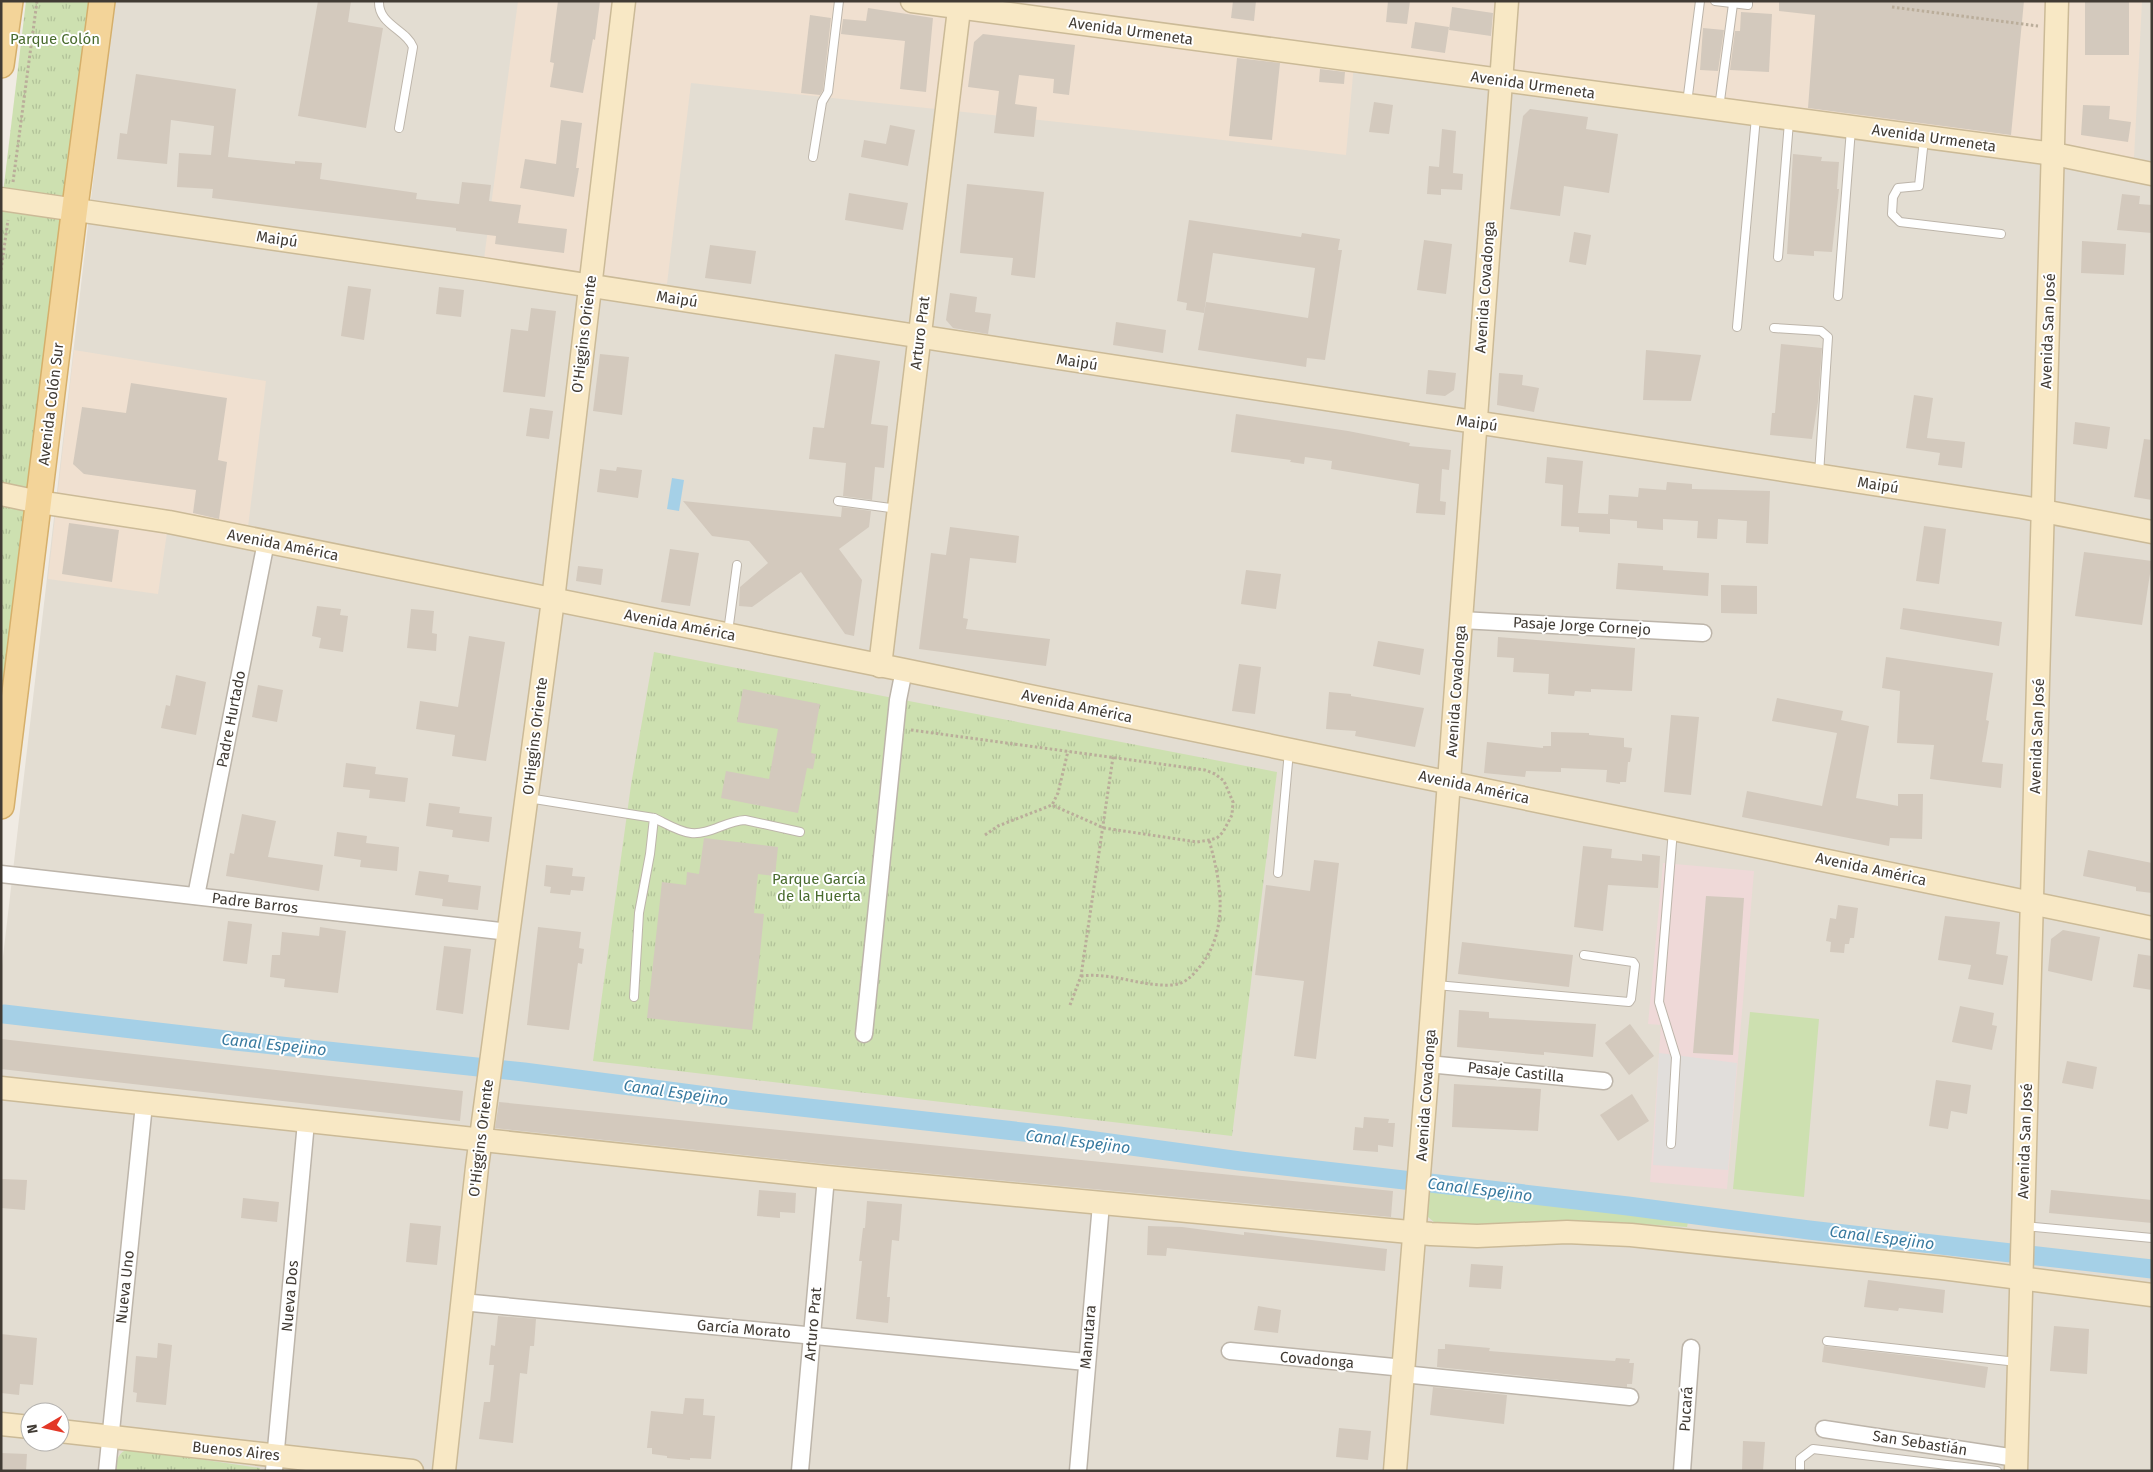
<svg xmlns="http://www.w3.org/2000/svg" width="2153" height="1472" viewBox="0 0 2153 1472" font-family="'Fira Sans',sans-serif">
<defs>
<pattern id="park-tufts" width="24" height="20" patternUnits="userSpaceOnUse" patternTransform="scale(1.25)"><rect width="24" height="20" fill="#cde0b0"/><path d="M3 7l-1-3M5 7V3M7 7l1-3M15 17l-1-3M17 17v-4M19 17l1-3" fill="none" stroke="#b1c198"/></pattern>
</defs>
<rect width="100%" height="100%" fill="#f0ebe3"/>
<path fill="#e3ddd2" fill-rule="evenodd" d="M114,1h2038v1470h-2151v-497zM30,1412h30v30h-30z"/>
<g fill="#f0e0d0">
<path d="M518,1h1624l-8,157 -779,-106 -9,103 -148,-18 -507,-54 -24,201 -183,-25z"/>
<path d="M74,350l192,31 -18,146 -78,-15 -12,82 -110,-15z"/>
</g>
<path fill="#efd9d8" d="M1663,863l91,8 -27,318 -77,-7 11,-157 -13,-1z"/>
<g fill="#cde0b0">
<path d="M1750,1012l69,7 -15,178 -71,-8z"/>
<path d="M1428,1191l261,26 -2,10 -89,-6 -131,9 -33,-8 -6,-5 -2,-8z"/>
</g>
<g fill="url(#park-tufts)">
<path d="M26,1h67l-92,727v-518z"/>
<path d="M654,652l623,120 -45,364 -639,-75 38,-276z"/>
<path d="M131,1449l129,19v3h-145c2,-12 3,-20 16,-22z"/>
</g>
<path fill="#e1dedb" d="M1659,1053l78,10 -9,107 -75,-5z"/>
<path fill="#a5d0e7" d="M672,478l12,2 -5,31 -12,-2z"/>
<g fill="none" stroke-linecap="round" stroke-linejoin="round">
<path stroke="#a5d0e7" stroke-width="19" d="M4,1014l231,27 289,31 213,28 322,36 181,25 388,45 181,24 343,39"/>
</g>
<g fill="#d3c9bd">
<path d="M318,1h33l-3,21 35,6 -17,100 -68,-12z"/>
<path d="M558,1h42l-5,39 -2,-1 -10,54 -33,-6 4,-24 -4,-1z"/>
<path d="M1233,1h23l-2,20 -23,-3z"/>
<path d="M1388,1h22l-3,23 -21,-2z"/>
<path d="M1779,1h245l-13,134 -203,-27 7,-93 -36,-4z"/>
<rect x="2085" y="1" width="44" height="54"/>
<path d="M1452,7l41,6 -2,23 -42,-6z"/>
<path d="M868,8l65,10 -7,74 -26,-3 5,-48 -64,-7 2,-15 23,2z"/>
<path d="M1741,12l31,2 -3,58 -39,-2 5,-39h5z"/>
<path d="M810,15l21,3 -8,72 -3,5 -19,-2z"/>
<path d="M1415,22l34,5 -4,26 -34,-5z"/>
<path d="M1703,28l21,2 -6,41 -18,-1z"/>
<path d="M983,34l92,11 -6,50 -16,-2 1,-14 -35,-4 -4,29 22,3 -3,30 -40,-4 5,-42 -31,-4 6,-45z"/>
<path d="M1237,58l43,5 -8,77 -43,-4z"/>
<path d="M1320,69l25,3 -1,12 -25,-2z"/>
<path d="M136,74l100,15 -8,68 67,7v-3l27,2 -2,16 97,14 -1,6 43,5 3,-22 29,3 -2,16 32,4 -3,18 49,6 -3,24 -69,-9 1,-8 -40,-5v-3l-244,-30 1,-9 -36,-2 2,-34 32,2 3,-29 -43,-6 -4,44 -50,-5 3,-26 7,1z"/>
<path d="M1374,102l19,3 -4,29 -20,-2z"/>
<path d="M2083,105l27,1 -1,13 22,3 -3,20 -47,-7z"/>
<path d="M1530,109l58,8 -2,12 32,5 -9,59 -45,-7 -4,30 -50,-7 13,-93z"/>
<path d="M561,120l21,3 -6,45h3l-5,29 -54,-9 5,-29 31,5z"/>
<path d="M890,125l25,5 -7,36 -47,-9 3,-17 22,4z"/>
<path d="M1442,129l14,2 -3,42 10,1 -1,16 -21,-1v6l-14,-1 2,-28 10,1z"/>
<path d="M1793,154l29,3 -1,4 18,1 -2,27h2l-7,63 -18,-1v5l-27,-2z"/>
<path d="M967,184l77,8 -9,86 -24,-3 2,-17 -53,-5z"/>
<path d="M849,193l59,10 -5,27 -58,-10z"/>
<path d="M2122,194l18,2 -1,8 13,1v28l-35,-3z"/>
<path d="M1189,220l112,17 1,-4 38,6 -2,11h4l-17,110 -18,-2 -1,9 -108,-17 8,-48 102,16 7,-50 -102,-15 -9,60 -18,-3 1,-7 -10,-2z"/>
<path d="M1574,232l17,3 -5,30 -17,-3z"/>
<path d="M1424,240l28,4 -6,50 -29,-4z"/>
<path d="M2082,241l44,3 -2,31 -43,-2z"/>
<path d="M710,245l46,6 -5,33 -46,-6z"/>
<path d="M348,286l23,3 -7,51 -23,-4z"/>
<path d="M439,287l25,3 -3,27 -25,-3z"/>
<path d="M950,293l27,4 -2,15 16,2 -3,20 -35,-6 -7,-8z"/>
<path d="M531,308l25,3 -11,86 -42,-5 8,-63 17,2z"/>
<path d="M1116,322l50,8 -3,23 -50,-8z"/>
<path d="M1781,344l41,4 -4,54 -6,37 -42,-4 2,-22h3z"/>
<path d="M1646,350l55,5 -10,46 -48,-1z"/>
<path d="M600,354l29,3 -7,58 -29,-4z"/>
<path d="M835,354l45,7 -9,63 17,2 -4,42 -9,-1 -3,33 -29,-4 3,-33 -37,-4 4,-32 11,1z"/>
<path d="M1428,370l28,3 -2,17 -9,6 -19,-2z"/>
<path d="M1499,373l24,2 -1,10 17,3 -5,24 -37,-7z"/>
<path d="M131,383l96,15 -9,62 9,2 -8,57 -26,-6 3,-23 -112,-16 -11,-10 9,-57 44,6z"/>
<path d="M1914,395l19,3 -6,40 38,4 -3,26 -24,-3 2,-12 -34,-5z"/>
<path d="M530,408l23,3 -4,28 -23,-3z"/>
<path d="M1236,414l112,17 62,12 -1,3 42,4 -2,20 -7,-1 -2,32 6,1 -1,13 -29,-2 3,-29 -88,-15 1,-8 -27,-4 -1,7 -14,-2 1,-2 -60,-8z"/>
<path d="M2075,422l35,5 -3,22 -34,-5z"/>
<path d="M2144,439l8,1v60l-18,-3z"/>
<path d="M1547,457l36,4 -5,52 30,1 1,-19 29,2 1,-9 27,2 1,-8 25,2v5l78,2 -2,53 -22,-1 1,-22 -29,-2 -1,20 -20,-1 1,-17 -35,-2v11l-26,-2v-7l-27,-2v15l-31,-2v-5l-18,-1 2,-41 -18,-2z"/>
<path d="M617,467l25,3 -4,28 -41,-6 3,-23 16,2z"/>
<path d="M683,501l158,16 1,-10 29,4 -2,16 -30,22 23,31 -8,56 -9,-2 -44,-62 -49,35 -13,-1 1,-19 28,-24 -19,-22 -37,-5z"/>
<path d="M69,523l50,7 -7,52 -50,-8z"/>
<path d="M1924,526l22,3 -7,55 -23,-3z"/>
<path d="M950,527l69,9 -3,27 -46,-5 -7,60 5,1 -2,10 84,10 -4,27 -127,-17 12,-96 15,2z"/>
<path d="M670,549l29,4 -9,53 -29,-4z"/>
<path d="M2084,552l68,9 -10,64 -67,-9z"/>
<path d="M1618,563l45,3v4l46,3 -1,23 -92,-7z"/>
<path d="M578,566l25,3 -2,16 -25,-4z"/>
<path d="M1246,570l35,4 -5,35 -35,-5z"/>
<path d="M1721,585l36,1v28l-36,-1z"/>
<path d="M317,606l24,3 -1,6 8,1 -5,36 -24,-4 2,-10 -9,-2z"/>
<path d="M1903,608l99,14 -3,24 -99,-17z"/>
<path d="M411,609l23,2 -2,22 5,1 -1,17 -29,-3z"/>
<path d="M469,636l36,6 -19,119 -34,-5 3,-21 -39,-6 4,-28 38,6z"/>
<path d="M1498,637l137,11 -3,43 -41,-2v3l-16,-1 -1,5 -26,-2 1,-20 -36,-2 1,-14 -17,-1z"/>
<path d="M1378,641l46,8 -4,26 -47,-9z"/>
<path d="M1886,657l107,16 -7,47 3,1 -7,41 21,2 -2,24 -71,-9 4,-34 -37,-2 3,-52 -18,-3z"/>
<path d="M1239,664l22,3 -6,47 -23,-3z"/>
<path d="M176,675l30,7 -10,53 -35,-7 5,-23 4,1z"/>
<path d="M258,685l25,5 -6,32 -25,-5z"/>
<path d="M743,689l77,15 -9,49 5,1 -3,15 -6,-1 -9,45 -77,-15 5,-27 43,8 9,-50 -41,-7z"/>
<path d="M1329,692l22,2v2l73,12 -9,39 -60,-11 1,-5 -30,-2z"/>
<path d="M1777,698l66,13 -2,9 28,6 -13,72 42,8v-12h25l-1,45 -32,-1 -1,8 -147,-29 5,-26 75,15 15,-73 -65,-12z"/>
<path d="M1671,715l28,2 -8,78 -27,-3z"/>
<path d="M1551,732l38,1v2l35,3v9l8,1 -2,14h-2l-2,20h-6v2l-14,-2 1,-12 -46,-2v4l-35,-1 -1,6 -41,-4 3,-31 56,6v-2h8z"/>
<path d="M346,763l30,4 -1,7 33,4 -3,24 -36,-4 1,-8 -27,-3z"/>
<path d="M429,803l31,4 -1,6 33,4 -3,25 -37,-5 1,-7 -27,-4z"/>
<path d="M242,814l34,7 -8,36 55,8 -4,26 -93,-15 4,-23 4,1z"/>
<path d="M337,832l30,4 -1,7 33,4 -2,24 -37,-4 1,-7 -27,-4z"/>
<path d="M704,838l74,9 -3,29 -17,-2 -4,39 10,1 -12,116 -105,-12 15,-136 24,3 1,-13 12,2z"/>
<path d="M1583,846l29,3 -1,9 31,3v-7l18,2 -2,32 -50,-3 -5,46 -29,-4z"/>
<path d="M2088,850l64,13v30l-16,-2v-4l-53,-11z"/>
<path d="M1314,860l25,3 -23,196 -22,-3 10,-75 -49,-6 11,-90 44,6z"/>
<path d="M546,865l27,3 -1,8 13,1 -2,14 -12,-1 -1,5 -20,-2 1,-6 -7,-1z"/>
<path d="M419,871l30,4 -1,7 33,4 -3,24 -36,-4 1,-7 -28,-4z"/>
<path d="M1706,896l38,2 -11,157 -40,-2z"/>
<path d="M1838,905l20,3 -4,30h-4l-1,6h-4l-1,9 -14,-1 1,-10 -5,-1 4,-23 6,1z"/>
<path d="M1945,916l55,6 -4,32 12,2 -5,29 -35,-6 3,-14 -33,-5z"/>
<path d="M228,921l24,3 -5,40 -24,-3z"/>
<path d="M320,927l26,4 -8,62 -54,-6 1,-8 -15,-2 2,-22h8l2,-23 37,4z"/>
<path d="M538,927l43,5 -2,16 5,1 -2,15 -4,-1 -9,67 -42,-5z"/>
<path d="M2063,930l37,7 -8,44 -44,-10 3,-32z"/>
<path d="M1462,942l111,13 -4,32 -111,-13z"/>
<path d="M444,946l27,3 -8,65 -27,-4z"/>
<path d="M2138,954l14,2v34l-19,-3z"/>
<path d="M1960,1006l34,7 -2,12 5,1 -5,24 -40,-8z"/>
<path d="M1459,1010l30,2v6l107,6 -3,33 -49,-5v3l-87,-8z"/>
<path d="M1630,1024l24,32 -25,19 -24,-32z"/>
<path d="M1,1039l462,52 -3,30 -459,-52z"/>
<path d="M2067,1061l30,6 -4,22 -31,-6z"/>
<path d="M1936,1080l35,5 -4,29 -16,-3 -3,18 -19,-3z"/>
<path d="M1454,1084l87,5 -3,42 -86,-4z"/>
<path d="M1632,1094l17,27 -31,20 -18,-26z"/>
<path d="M499,1102l894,89 -2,26 -564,-53 -332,-36z"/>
<path d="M1364,1117l25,2 -1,4h7l-2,24 -15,-2v7l-25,-2 2,-23 8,1z"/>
<path d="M1,1179l26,1 -2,30 -24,-2z"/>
<path d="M759,1190l37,3 -1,20 -15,-1v6l-23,-2z"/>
<path d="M2051,1190l101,10v23l-103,-10z"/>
<path d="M243,1198l36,4 -2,20 -36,-4z"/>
<path d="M867,1201l35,3 -3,37 -7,-1 -5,57h3l-2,26 -32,-4 6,-58h-3l4,-33h2z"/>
<path d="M410,1223l31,3 -4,39 -31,-3z"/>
<path d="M1148,1226l34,1 62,8v-3l143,17 -2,22 -218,-23 -1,8 -19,-1z"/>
<path d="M1471,1264l32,2 -2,23 -32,-2z"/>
<path d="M1868,1280l77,10 -2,23 -44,-5 -1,3 -34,-4z"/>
<path d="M1258,1306l23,4 -3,23 -24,-3z"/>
<path d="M498,1316l38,3 -2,27h-4l-3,28 -7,-1 -7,70 -34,-4 5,-37h6l4,-37h-5l2,-20 4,1z"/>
<path d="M2054,1326l35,3 -2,45 -37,-3z"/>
<path d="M1,1334l36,4 -4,47 -13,-1 -1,11 -18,-2z"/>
<path d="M158,1343l14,2 -6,60 -30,-3 1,-9 -4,-1 3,-36 21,2z"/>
<path d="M1445,1344l45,4 -1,3 98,8 28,2 1,-3 14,1 -1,4h5l-2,21h-5v3l-190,-20 1,-18h7z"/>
<path d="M1824,1346l105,12 59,9 -3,21 -163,-26z"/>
<path d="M1433,1387l74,8 -3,29 -74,-9z"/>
<path d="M685,1398l19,1 -1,16 12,1 -4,43 -21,-1v2l-23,-2v-2l-15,-2v-6h-5l4,-37 32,3z"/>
<path d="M1339,1428l32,3 -3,29 -32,-3z"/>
<path d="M1743,1441l22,1 -2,29h-21z"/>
<path d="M1,1453l26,1 -1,17h-25z"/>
</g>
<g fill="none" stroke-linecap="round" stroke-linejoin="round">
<g stroke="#bdb5aa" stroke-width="10">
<g id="lane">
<path d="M379,1c-1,24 27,28 34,46l-14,81"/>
<path d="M1715,1l33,4v-4"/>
<path d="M1687,103l13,-102"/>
<path d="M1719,108l14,-104"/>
<path d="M1924,139l-5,47 -21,2 -5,9 -1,17 8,8 101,12"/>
<path d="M813,157l9,-55 6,-10 11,-91"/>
<path d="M1778,257l11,-135"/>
<path d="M1838,296l13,-167"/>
<path d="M1737,327l19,-210"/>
<path d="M1774,328l47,3 7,6 -9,137"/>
<path d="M838,501l60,8"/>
<path d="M728,632l9,-67"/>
<path d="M528,798l126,20 -4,36 -11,59 -5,84"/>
<path d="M654,818c11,5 25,14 37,15 18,2 35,-12 54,-13l55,12"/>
<path d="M1278,873l11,-122"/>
<path d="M1436,985l193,17 2,-3 4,-34 -2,-3 -49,-7"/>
<path d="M1671,1144l5,-87 -17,-55 14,-172"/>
<path d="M2024,1226l128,12"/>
<path d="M1827,1341l190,21"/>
<path d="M1800,1471v-12l13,-10 184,22"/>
</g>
</g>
<g stroke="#bdb5aa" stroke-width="19">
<g id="street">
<path d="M1461,620l242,13"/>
<path d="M1,874l508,58"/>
<path d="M196,896l70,-354"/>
<path d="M864,1034l34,-334 6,-30"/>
<path d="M1428,1064l176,17"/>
<path d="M462,1302l624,60"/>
<path d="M1230,1351l174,17"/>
<path d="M1403,1374l227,23"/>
<path d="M1824,1429l192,29"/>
<path d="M107,1471l37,-367"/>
<path d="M274,1471l32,-349"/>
<path d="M800,1471l26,-294"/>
<path d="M1078,1471l23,-267"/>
<path d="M1682,1471l9,-123"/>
</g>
</g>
<g stroke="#cbba97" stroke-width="25">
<g id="secondary">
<path d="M912,1l1142,153 98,20"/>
<path d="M1,199l481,70 1012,156 528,82 130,25"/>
<path d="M1,494l38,8 130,20 735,148 1248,258"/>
<path d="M880,666l80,-665"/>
<path d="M1,1088l825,89 605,57 46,2 90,-4 64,3 311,33 210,27"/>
<path d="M1,1424l29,3"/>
<path d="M60,1431l352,40"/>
<path d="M444,1471l33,-304 76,-567 71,-599"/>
<path d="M1395,1471l33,-407 79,-1063"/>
<path d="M2016,1471l41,-1470"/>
</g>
</g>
<g stroke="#d5af6b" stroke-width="28">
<g id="primary">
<path d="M1,65l9,-64"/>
<path d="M1,806l72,-584 29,-221"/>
</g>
</g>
<g stroke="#baad9a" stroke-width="3" stroke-dasharray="2.5 2.5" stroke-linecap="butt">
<path d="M1892,7l146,19"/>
<path d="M13,182l24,-181"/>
<path d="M1,270l7,-50"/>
<path d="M911,730l294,40 10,4 9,7 9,21 -1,13 -9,17 -6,6 -8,2 -12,2 -93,-14 -52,-23"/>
<path d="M985,835l13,-9 54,-21 6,-12 10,-42"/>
<path d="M1081,976c32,-4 60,11 91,9 14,-1 21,-10 30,-21 27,-37 19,-82 7,-124"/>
<path d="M1070,1005l11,-29 32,-219"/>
</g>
<use href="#lane" stroke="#fff" stroke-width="8"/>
<use href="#street" stroke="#fff" stroke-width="16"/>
<use href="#secondary" stroke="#f8e8c5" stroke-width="22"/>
<use href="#primary" stroke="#f3d499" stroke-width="25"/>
</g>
<g text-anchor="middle" stroke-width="4" stroke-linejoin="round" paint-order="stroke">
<g font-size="15" fill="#413b34" stroke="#fff">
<text transform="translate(1131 31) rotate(8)" y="5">Avenida Urmeneta</text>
<text transform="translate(1533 85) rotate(8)" y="5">Avenida Urmeneta</text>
<text transform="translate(1934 138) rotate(8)" y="5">Avenida Urmeneta</text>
<text transform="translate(277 239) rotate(8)" y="5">Maipú</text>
<text transform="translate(1485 287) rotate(-86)" y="5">Avenida Covadonga</text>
<text transform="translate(677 299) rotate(9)" y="5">Maipú</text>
<text transform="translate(2048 331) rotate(-88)" y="5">Avenida San José</text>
<text transform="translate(920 333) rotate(-83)" y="5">Arturo Prat</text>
<text transform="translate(584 334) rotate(-83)" y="5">O'Higgins Oriente</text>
<text transform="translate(1077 362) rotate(9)" y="5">Maipú</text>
<text transform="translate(51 404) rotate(-83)" y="5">Avenida Colón Sur</text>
<text transform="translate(1477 423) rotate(8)" y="5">Maipú</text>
<text transform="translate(1878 485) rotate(9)" y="5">Maipú</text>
<text transform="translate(283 545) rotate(11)" y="5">Avenida América</text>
<text transform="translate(680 625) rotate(11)" y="5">Avenida América</text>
<text transform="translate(1582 626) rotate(3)" y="5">Pasaje Jorge Cornejo</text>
<text transform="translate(1456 691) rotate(-86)" y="5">Avenida Covadonga</text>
<text transform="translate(1077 706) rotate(12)" y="5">Avenida América</text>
<text transform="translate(231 719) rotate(-79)" y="5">Padre Hurtado</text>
<text transform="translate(535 736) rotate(-83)" y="5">O'Higgins Oriente</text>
<text transform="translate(2037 736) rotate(-88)" y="5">Avenida San José</text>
<text transform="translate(1474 787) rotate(12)" y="5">Avenida América</text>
<text transform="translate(1871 869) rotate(12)" y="5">Avenida América</text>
<text transform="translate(255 903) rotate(7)" y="5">Padre Barros</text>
<text transform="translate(1516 1072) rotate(6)" y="5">Pasaje Castilla</text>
<text transform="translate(1426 1095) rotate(-86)" y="5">Avenida Covadonga</text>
<text transform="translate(481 1138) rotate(-83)" y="5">O'Higgins Oriente</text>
<text transform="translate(2025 1141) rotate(-88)" y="5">Avenida San José</text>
<text transform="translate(125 1287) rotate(-84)" y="5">Nueva Uno</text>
<text transform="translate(290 1296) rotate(-85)" y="5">Nueva Dos</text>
<text transform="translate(813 1324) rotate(-85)" y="5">Arturo Prat</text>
<text transform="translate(744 1329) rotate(5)" y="5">García Morato</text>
<text transform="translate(1088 1337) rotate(-85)" y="5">Manutara</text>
<text transform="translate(1317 1360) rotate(5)" y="5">Covadonga</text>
<text transform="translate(1686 1409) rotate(-86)" y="5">Pucará</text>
<text transform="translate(1920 1443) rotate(9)" y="5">San Sebastián</text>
<text transform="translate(236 1451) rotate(6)" y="5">Buenos Aires</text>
</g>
<g font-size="15" fill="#496b2e" stroke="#fff">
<text x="55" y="44">Parque Colón</text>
<text x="819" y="884">Parque García<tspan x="819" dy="17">de la Huerta</tspan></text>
</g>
<g font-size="16" font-style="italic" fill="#3a7ba0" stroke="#fff">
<text transform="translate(274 1044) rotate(6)" y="6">Canal Espejino</text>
<text transform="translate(676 1092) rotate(8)" y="6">Canal Espejino</text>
<text transform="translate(1078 1141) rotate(7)" y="6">Canal Espejino</text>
<text transform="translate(1480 1189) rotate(7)" y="6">Canal Espejino</text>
<text transform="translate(1882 1237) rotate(7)" y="6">Canal Espejino</text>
</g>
</g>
<rect width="2153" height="1472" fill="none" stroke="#413b34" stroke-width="5"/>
<g transform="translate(45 1427) rotate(261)"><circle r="24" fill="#ffffff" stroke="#b3b1ae"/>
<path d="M0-4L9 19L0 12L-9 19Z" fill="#e33827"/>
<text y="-8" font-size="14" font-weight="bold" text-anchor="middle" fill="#413b34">N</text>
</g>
</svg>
